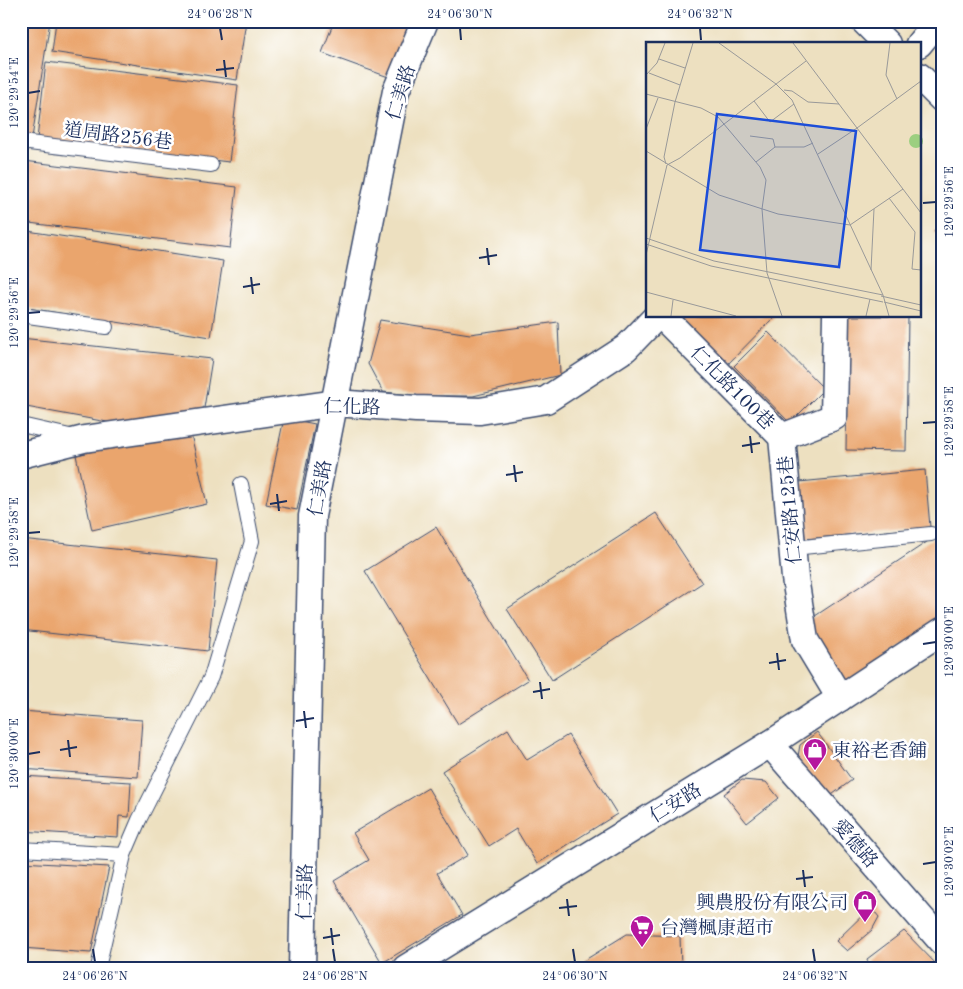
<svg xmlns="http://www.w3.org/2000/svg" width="963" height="989" viewBox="0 0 963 989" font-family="'Old Standard TT','Noto Serif TC',serif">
<rect width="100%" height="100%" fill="#fff"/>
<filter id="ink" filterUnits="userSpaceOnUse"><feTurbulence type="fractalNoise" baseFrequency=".02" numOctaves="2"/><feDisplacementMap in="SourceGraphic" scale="10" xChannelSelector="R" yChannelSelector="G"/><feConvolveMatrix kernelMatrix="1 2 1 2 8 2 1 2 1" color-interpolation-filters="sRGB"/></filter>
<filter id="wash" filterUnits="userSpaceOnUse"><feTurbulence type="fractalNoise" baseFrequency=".0096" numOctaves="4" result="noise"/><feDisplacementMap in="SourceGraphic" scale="20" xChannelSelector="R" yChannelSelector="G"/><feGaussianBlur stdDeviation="1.12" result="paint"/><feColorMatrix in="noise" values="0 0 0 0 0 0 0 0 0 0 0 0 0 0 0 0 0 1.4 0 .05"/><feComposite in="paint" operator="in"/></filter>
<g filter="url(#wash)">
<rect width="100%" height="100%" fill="#ede0c0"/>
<g id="blocks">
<g fill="#eaa56d">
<path d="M21,21h29l-18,117 -11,-2z"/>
<path d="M56,21h190l-9,59 -185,-28z"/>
<path d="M334,21h81l-21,58 -72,-26z"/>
<path d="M46,62l192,23 -9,77 -192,-23z"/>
<path d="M24,161l213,26 -7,61 -209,-26v-42z"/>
<path d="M942,223v17l-8,-9z"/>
<path d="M21,230l202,31 -12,76 -190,-30z"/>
<path d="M675,316h100l-49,50z"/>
<path d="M848,316h60l-2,135 -60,-1z"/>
<path d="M380,320l90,14 88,-12 2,53 -87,21h-52l-38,-4 -15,-28z"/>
<path d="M768,332l56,57 -34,34 -56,-57z"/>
<path d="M21,338l191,21 -8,49 -86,16 -97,-18z"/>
<path d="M284,418l31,6 -18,86 -31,-6z"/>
<path d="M190,430l17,74 -115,26 -16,-75z"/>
<path d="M925,470l5,57 -125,12 -6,-57z"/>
<path d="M656,513l46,70 -150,97 -45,-71z"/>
<path d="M436,527l92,153 -70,44 -93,-153z"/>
<path d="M942,532v88l-96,64 -40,-62z"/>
<path d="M21,539l196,21 -9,91 -187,-21z"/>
<path d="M21,711l121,9 -4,57 -117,-8z"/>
<path d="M508,729l19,31 41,-25 49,79 -80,50 -21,-35 -27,17 -47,-75z"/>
<path d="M817,732l35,48 -27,20 -28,-38 3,-17z"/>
<path d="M21,776l110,6 -2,35 -10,-1 -1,21 -97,-6z"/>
<path d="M742,780l24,2 13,16 -32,25 -23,-29z"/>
<path d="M428,788l40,67 -31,18 25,42 -80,48 -48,-82 35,-21 -16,-27z"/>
<path d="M21,862l88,5 -18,86 -70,-5z"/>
<path d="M871,907l8,10 -7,13 -25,21 -11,-10z"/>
<path d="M904,931l36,37h-75l4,-3 -2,-6z"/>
<path d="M627,934l53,2 1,32h-109z"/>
</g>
</g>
</g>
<g filter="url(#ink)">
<use href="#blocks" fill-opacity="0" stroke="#3a4a6d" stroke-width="1"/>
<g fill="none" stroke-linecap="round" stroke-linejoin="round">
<g stroke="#3a4a6d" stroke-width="16">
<g id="lane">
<path d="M21,142l190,23"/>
<path d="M21,315l85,12"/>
<path d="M21,425l53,12"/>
<path d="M793,548l138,-14"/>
<path d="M21,849l103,6"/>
<path d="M98,968l26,-113 15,-35 72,-143 41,-136 -11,-57"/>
</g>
</g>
<g stroke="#3a4a6d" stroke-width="29">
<g id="street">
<path d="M864,21l23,23"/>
<path d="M919,44l19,-23"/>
<path d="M919,76l23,23"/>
<path d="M662,316l120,121"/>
<path d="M782,437l13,141 10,62 35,58"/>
<path d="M782,437l52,-20 2,-101"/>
<path d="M21,455l63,-16 252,-36 80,6 64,2 66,-11 80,-52 31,-32"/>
<path d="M770,744l172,198"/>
<path d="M302,968l10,-452 84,-425 29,-70"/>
<path d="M406,968l364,-224 172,-113"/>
</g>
</g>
<use href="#lane" stroke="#fff" stroke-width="14"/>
<use href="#street" stroke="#fff" stroke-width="26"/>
</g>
</g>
<path fill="none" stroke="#1b2f5e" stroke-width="2" d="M220,28l2,12M460,28l1,12M700,28l1,12M224,60l2,17M216,70l18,-2M28,93l12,-2M923,203l13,-1M487,248l2,17M479,258l18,-3M251,277l2,17M243,287l17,-3M28,313l12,-1M923,423l13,-1M750,436l2,17M742,446l18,-3M514,465l2,17M506,475l17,-3M277,494l2,17M270,504l17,-3M28,533l12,-1M923,644l13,-2M777,653l2,17M769,663l17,-3M540,682l2,17M533,692l17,-3M304,711l2,17M296,721l18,-3M68,740l2,17M60,750l17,-3M28,754l12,-2M923,864l13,-2M803,870l2,17M796,879l17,-2M567,899l2,17M559,908l18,-2M331,928l2,17M323,938l17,-3M93,949l2,13M333,949l2,13M573,949l2,13M813,949l2,13"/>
<defs>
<g id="shop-pin" transform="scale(1.25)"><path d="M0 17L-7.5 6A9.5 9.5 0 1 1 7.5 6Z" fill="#b5179e" stroke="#fff"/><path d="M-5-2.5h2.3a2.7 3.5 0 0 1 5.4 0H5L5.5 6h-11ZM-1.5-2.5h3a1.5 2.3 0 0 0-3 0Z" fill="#fff"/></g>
<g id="supermarket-pin" transform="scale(1.25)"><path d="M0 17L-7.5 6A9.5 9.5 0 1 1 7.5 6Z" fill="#b5179e" stroke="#fff"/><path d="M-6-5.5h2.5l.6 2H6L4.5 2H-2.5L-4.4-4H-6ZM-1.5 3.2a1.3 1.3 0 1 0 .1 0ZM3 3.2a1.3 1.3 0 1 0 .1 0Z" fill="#fff"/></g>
</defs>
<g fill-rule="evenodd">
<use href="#shop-pin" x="815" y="750"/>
<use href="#shop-pin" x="865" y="902"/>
<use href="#supermarket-pin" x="642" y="927"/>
</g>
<g text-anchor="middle" stroke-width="5" stroke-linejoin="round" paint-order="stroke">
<g font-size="19" fill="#1b2f5e" stroke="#fff">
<text transform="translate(400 92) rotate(-73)" y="7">仁美路</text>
<text transform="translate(118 135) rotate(7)" y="7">道周路256巷</text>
<text transform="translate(733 387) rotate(45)" y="7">仁化路100巷</text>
<text transform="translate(352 406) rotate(1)" y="7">仁化路</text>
<text transform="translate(319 488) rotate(-80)" y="7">仁美路</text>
<text transform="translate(789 510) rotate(-95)" y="7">仁安路125巷</text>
<text transform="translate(675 802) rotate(-32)" y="7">仁安路</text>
<text transform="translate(856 843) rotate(49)" y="7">愛德路</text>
<text transform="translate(304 892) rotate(-89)" y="7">仁美路</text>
</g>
<g font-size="19" fill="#1b2f5e" stroke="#fff" text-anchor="start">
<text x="832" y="757">東裕老香鋪</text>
<text x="848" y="909" text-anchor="end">興農股份有限公司</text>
<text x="660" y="934">台灣楓康超市</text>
</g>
</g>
<g transform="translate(646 42)">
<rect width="275" height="275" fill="#ede0c0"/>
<path d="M263 99a7 7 0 1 1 14 0a7 7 0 1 1-14 0Z" fill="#9ccf80"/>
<path fill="none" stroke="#999" stroke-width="1" d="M73,1l57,41 16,16 91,195M147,1l64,85 -39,26M244,1l-4,32 11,24M13,17l26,9M3,31l31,12M0,33l11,-12 8,-20M275,39l-64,47 64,85M138,48l8,1 16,11 31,2M0,52l55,14 17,9 42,50 6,13 -4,29 5,64 15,43M108,59l16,21 24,-18M0,87l12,-31M104,94l23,3 2,8M129,105h29l9,-4M0,109l73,44 59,19 72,11 53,-36M110,120l19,-15M20,122l-2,-7 11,-55 18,-59M21,123l13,-7 126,-97M243,156l26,34 -3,37 9,1M0,196l68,23 169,34 6,21M0,202l65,22 172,36M0,213l21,-90M225,228l3,-61M0,250l90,24M235,254l40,9M238,260l37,9M25,274l2,-16M220,274l4,-17"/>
<path fill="#1d4ed8" fill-opacity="0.15" stroke="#1d4ed8" stroke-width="2.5" d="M71,72l139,17 -17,136 -139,-17z"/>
<rect width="275" height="275" fill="none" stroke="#1b2f5e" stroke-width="2.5"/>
</g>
<rect width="963" height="989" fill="none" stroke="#fff" stroke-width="55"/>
<rect x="28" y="28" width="908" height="934" fill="none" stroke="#1b2f5e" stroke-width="2"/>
<g font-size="12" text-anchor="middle" fill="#1b2f5e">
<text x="220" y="18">24°06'28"N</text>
<text x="460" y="18">24°06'30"N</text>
<text x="700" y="18">24°06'32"N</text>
<text transform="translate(14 93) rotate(-90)" y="4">120°29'54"E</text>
<text transform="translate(949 202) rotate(-90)" y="4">120°29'56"E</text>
<text transform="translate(14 313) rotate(-90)" y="4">120°29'56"E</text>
<text transform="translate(949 422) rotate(-90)" y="4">120°29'58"E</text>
<text transform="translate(14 533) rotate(-90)" y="4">120°29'58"E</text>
<text transform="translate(949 642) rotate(-90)" y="4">120°30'00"E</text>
<text transform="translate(14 754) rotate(-90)" y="4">120°30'00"E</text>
<text transform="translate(949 862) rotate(-90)" y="4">120°30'02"E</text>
<text x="95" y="980">24°06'26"N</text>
<text x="335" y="980">24°06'28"N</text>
<text x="575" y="980">24°06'30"N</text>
<text x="815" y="980">24°06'32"N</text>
</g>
</svg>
